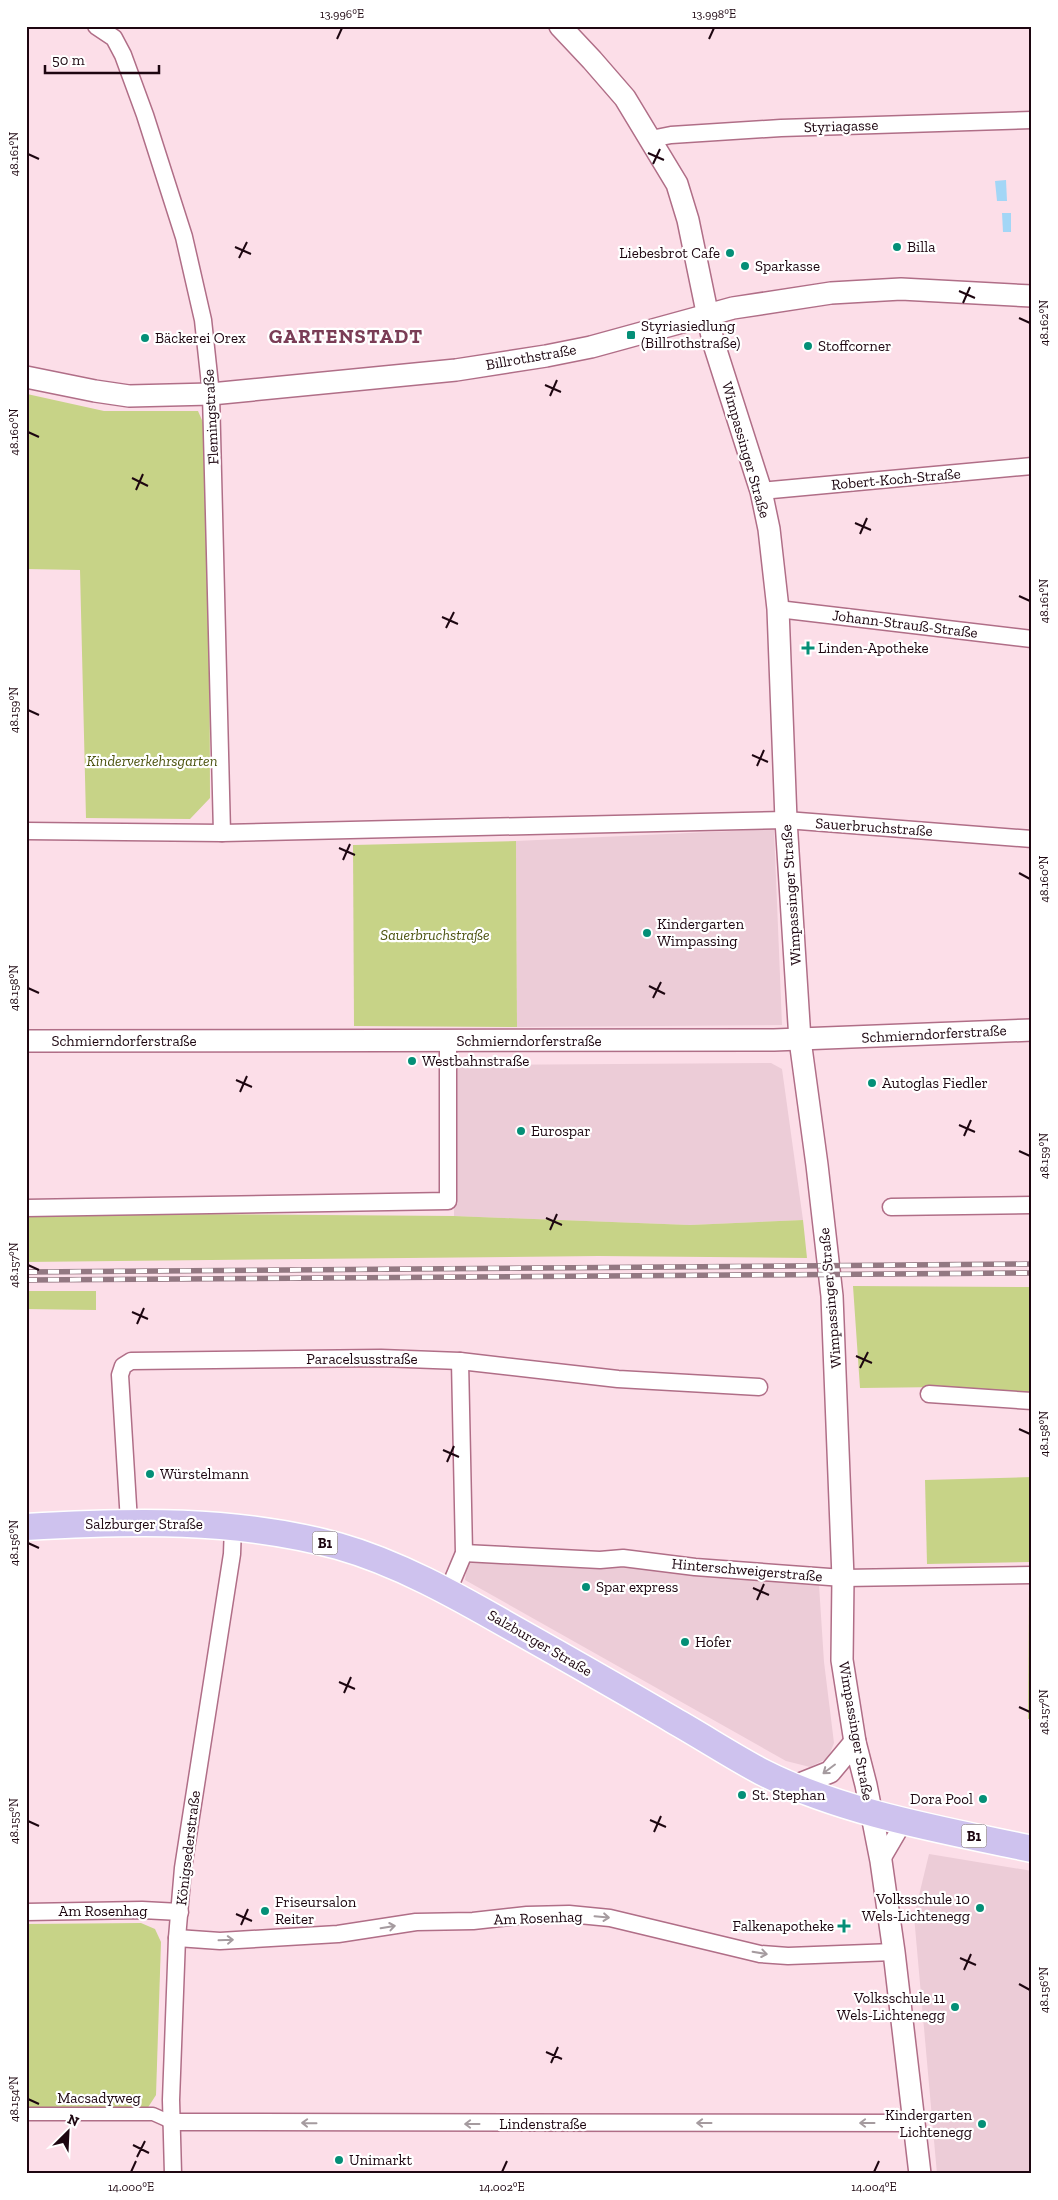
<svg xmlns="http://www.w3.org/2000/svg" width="1058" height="2200" viewBox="0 0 1058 2200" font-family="'Zilla Slab',serif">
<rect width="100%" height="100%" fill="#fcdee8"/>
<g fill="#ecccd7">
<path d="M774,829l8,196 -265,2 -1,-186z"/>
<path d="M771,1063l11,6 21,151 -113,5 -236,-9 -1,-151z"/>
<path d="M469,1550l350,35 5,77 10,81 -6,15 -18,9 -24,-6 -321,-181z"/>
<path d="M929,1854l103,17v303h-95l-23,-258z"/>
</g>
<g fill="#c7d387">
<path d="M27,394l77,17h94l7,16 4,94 1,277 -20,21 -104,-1 -6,-248 -54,-1z"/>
<path d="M516,841l1,186 -163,-1 -1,-181z"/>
<path d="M26,1213l428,3 236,9 113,-5 4,38 -208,-2 -573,6z"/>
<path d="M853,1286l179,1v109l-89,-9 -83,1z"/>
<path d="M26,1291h70v19l-70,-1z"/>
<path d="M1032,1477v85l-105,2 -2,-84z"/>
<path d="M1029,1587h3v132h-4z"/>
<path d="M141,1923l14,6 6,13 -5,153 -9,14h-121v-185z"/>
</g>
<g fill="#a3d6f6">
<path d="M1006,180l1,21h-10l-2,-20z"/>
<path d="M1002,213h9v19h-8z"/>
</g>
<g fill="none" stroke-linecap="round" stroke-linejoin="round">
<g stroke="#b06e87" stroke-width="15">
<path id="pedestrian" d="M26,2114h127l18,8"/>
</g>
<g stroke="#b06e87" stroke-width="19">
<g id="minor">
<path d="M96,26l18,12 9,17 22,60 39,122 19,83 8,74 11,439"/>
<path d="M651,139l20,-4 110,-7 251,-8"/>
<path d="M761,491l271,-25"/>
<path d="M778,609l254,30"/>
<path d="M26,831l196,2 564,-13 246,19"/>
<path d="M891,1207l141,-2"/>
<path d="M26,1208l422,-7v-160"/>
<path d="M929,1394l103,7"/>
<path d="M129,1522l-9,-147 3,-9 8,-5 250,-3 79,3 158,18 141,8"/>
<path d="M464,1553l136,7 23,-2 72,9 148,11 189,-3"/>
<path d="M448,1591l16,-38 -4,-192"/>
<path d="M881,1861l24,-41"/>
<path d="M26,1912l116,-2 38,2"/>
<path d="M177,1938l43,3 118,-7 78,-12 57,-1 54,-6 42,-1 41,4 150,36 28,2 106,-4"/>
<path d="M171,2122l744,1"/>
<path d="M173,2174l-2,-74 6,-162 6,-70 49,-314 1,-28"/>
</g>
</g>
<g stroke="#b06e87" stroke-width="24">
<g id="tertiary">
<path d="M560,26l32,34 33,38 52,86 11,36 25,121 48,150 8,38 9,80 8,211 14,220 17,125 15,131 11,282 -1,82 13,82 11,43 15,76 13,91 26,222"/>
<path d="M26,377l69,14 34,5 82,-2 245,-24 90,-14 45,-9 142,-39 98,-15 70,-4 131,7"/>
<path d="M26,1041l748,-1 258,-10"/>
<path d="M795,1786l35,-14 25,-30"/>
</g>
</g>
<g stroke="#fff" stroke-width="29">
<path id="primary" d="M26,1527c105,-6 209,-9 312,19 60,17 117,49 171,80 55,31 110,62 164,94 30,17 59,36 89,52 81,41 181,58 270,77"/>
</g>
<use href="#pedestrian" stroke="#fff" stroke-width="12"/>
<use href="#minor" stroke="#fff" stroke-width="16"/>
<use href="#tertiary" stroke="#fff" stroke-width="21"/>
<use href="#primary" stroke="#cec2ee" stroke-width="26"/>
<g stroke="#937882" stroke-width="5.5">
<g id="rail">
<path d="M26,1272l1006,-8"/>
<path d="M26,1280l1006,-7"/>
</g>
</g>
<use href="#rail" stroke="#fff" stroke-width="4" stroke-dasharray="11" stroke-linecap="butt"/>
</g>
<defs><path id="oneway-shaft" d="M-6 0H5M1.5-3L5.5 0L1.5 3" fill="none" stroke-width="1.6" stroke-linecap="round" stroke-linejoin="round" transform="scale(1.25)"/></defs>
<g stroke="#a59b9f">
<use href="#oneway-shaft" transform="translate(829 1769) rotate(143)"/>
<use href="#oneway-shaft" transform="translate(602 1917) rotate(5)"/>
<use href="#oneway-shaft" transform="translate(388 1927) rotate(-9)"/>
<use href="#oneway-shaft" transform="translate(226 1940) rotate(-2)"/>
<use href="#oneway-shaft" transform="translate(760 1953) rotate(9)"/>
<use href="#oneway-shaft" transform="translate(309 2123) rotate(-179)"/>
<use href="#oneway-shaft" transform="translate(704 2123) rotate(180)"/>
<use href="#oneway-shaft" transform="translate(867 2123) rotate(180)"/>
<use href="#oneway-shaft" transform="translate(472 2124) rotate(180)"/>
</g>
<path fill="none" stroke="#1d0610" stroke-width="2" d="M337,39l5,-11M709,39l5,-11M648,153l16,7M28,154l11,5M653,164l7,-15M235,247l16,7M239,258l8,-16M959,291l16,7M963,303l7,-16M1019,318l11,5M545,385l16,7M550,396l7,-16M28,432l11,5M132,478l16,8M136,490l7,-16M855,523l16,7M860,534l7,-16M1019,596l11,5M442,617l16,7M446,628l8,-16M28,710l11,5M752,755l16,7M757,766l7,-16M339,848l16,7M343,860l7,-16M1019,873l11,6M649,986l16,8M28,988l11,5M653,998l8,-16M236,1080l16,7M240,1092l7,-16M959,1125l16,7M964,1136l7,-16M1019,1151l11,5M546,1218l16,7M550,1230l7,-16M28,1265l11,5M132,1312l16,7M137,1324l7,-16M856,1356l16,7M860,1368l8,-16M1019,1429l11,5M443,1450l16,7M447,1462l7,-16M28,1543l11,5M753,1588l16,7M757,1600l7,-16M339,1682l16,7M344,1693l7,-16M1019,1707l11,5M650,1820l16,7M28,1821l11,5M654,1832l7,-16M236,1914l16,7M241,1925l7,-16M960,1958l16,7M964,1970l7,-16M1019,1984l11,6M546,2052l16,7M551,2063l7,-16M28,2099l11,5M133,2145l16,8M137,2157l8,-16M131,2172l5,-11M502,2172l5,-11M874,2172l5,-11"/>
<g fill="#048f77" stroke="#fff" stroke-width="2">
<circle cx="897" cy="247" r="5"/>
<circle cx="730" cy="253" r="5"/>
<circle cx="745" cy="266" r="5"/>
<rect x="626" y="330" width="10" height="10" rx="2.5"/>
<circle cx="145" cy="338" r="5"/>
<circle cx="808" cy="346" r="5"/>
<path d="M805.5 640.5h5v5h5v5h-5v5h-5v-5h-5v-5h5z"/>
<circle cx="647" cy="933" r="5"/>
<circle cx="412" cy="1061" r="5"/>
<circle cx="872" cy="1083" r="5"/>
<circle cx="521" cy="1131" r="5"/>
<circle cx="150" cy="1474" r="5"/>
<circle cx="586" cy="1587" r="5"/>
<circle cx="685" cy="1642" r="5"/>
<circle cx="742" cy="1795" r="5"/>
<circle cx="983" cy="1799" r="5"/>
<circle cx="980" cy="1908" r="5"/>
<circle cx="265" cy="1911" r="5"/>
<path d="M841.5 1918.5h5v5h5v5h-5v5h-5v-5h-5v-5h5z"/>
<circle cx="955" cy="2007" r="5"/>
<circle cx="982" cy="2124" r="5"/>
<circle cx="339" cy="2160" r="5"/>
</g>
<g text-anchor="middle" stroke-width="4.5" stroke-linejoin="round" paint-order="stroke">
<g fill="#fff" stroke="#615158" stroke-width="1">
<rect x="312.5" y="1531.5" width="25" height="23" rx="4"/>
<rect x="961.5" y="1824.5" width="25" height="23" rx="4"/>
</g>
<g font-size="14" font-weight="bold" fill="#1d0610">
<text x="325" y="1548">B1</text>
<text x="974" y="1841">B1</text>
</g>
<g font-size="15" fill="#1d0610" stroke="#fff">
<text transform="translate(841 126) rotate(-2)" y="5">Styriagasse</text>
<text transform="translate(531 357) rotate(-10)" y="5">Billrothstraße</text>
<text transform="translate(211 417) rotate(-93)" y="5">Flemingstraße</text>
<text transform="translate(746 450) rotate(74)" y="5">Wimpassinger Straße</text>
<text transform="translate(896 479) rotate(-5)" y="5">Robert-Koch-Straße</text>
<text transform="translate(905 624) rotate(7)" y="5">Johann-Strauß-Straße</text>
<text transform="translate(874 827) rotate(4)" y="5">Sauerbruchstraße</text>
<text transform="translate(791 895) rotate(-94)" y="5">Wimpassinger Straße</text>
<text transform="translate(934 1034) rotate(-3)" y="5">Schmierndorferstraße</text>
<text x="124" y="1046">Schmierndorferstraße</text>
<text x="529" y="1046">Schmierndorferstraße</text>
<text transform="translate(830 1298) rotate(-95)" y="5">Wimpassinger Straße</text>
<text x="362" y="1364">Paracelsusstraße</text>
<text x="144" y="1529">Salzburger Straße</text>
<text transform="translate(747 1570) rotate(5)" y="5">Hinterschweigerstraße</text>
<text transform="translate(540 1643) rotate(30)" y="5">Salzburger Straße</text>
<text transform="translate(856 1731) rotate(80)" y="5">Wimpassinger Straße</text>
<text transform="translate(188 1848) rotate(-83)" y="5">Königsederstraße</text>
<text x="103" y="1916">Am Rosenhag</text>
<text transform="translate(538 1918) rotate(-2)" y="5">Am Rosenhag</text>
<text x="99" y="2103">Macsadyweg</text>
<text x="543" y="2129">Lindenstraße</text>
</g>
<g font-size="15" fill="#1d0610" stroke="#fff" text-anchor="start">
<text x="907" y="252">Billa</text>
<text x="720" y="258" text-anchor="end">Liebesbrot Cafe</text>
<text x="755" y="271">Sparkasse</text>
<text x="641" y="331">Styriasiedlung<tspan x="641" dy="17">(Billrothstraße)</tspan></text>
<text x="155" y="343">Bäckerei Orex</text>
<text x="818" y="351">Stoffcorner</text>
<text x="818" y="653">Linden-Apotheke</text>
<text x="657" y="929">Kindergarten<tspan x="657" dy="17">Wimpassing</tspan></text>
<text x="422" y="1066">Westbahnstraße</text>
<text x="882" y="1088">Autoglas Fiedler</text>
<text x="531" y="1136">Eurospar</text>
<text x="160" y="1479">Würstelmann</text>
<text x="596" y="1592">Spar express</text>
<text x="695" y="1647">Hofer</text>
<text x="752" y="1800">St. Stephan</text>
<text x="973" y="1804" text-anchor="end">Dora Pool</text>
<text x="970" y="1904" text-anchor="end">Volksschule 10<tspan x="970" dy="17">Wels-Lichtenegg</tspan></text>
<text x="275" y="1907">Friseursalon<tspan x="275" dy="17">Reiter</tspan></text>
<text x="834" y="1931" text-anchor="end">Falkenapotheke</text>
<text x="945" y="2003" text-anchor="end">Volksschule 11<tspan x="945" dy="17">Wels-Lichtenegg</tspan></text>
<text x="972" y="2120" text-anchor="end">Kindergarten<tspan x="972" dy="17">Lichtenegg</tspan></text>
<text x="349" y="2165">Unimarkt</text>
</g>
<g font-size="15" font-style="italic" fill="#4c5310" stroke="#fff">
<text x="152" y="766">Kinderverkehrsgarten</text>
<text x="435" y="940">Sauerbruchstraße</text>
</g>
<g font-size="20" font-weight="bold" letter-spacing="1" fill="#7a3d56" stroke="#fff">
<text x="346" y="343">GARTENSTADT</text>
</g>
</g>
<rect width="1058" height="2200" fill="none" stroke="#ffffff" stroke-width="55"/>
<g transform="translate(68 2132) rotate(24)" stroke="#ffffff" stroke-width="4" paint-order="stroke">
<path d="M0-4L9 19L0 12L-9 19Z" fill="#1d0610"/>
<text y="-8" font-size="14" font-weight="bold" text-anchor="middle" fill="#1d0610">N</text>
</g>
<path d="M45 65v8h114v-8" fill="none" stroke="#1d0610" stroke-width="2.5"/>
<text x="52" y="65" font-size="15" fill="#1d0610" stroke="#ffffff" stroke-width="4" paint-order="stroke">50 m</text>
<rect x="28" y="28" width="1002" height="2144" fill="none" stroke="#1d0610" stroke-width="2"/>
<g font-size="12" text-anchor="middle" fill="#1d0610">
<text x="342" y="18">13.996°E</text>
<text x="714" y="18">13.998°E</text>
<text transform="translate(14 154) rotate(-90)" y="4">48.161°N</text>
<text transform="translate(1044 323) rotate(-90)" y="4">48.162°N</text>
<text transform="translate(14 432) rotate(-90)" y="4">48.160°N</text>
<text transform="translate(1044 601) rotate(-90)" y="4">48.161°N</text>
<text transform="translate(14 710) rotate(-90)" y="4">48.159°N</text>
<text transform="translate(1044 879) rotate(-90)" y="4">48.160°N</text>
<text transform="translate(14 988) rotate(-90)" y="4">48.158°N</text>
<text transform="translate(1044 1156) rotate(-90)" y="4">48.159°N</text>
<text transform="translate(14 1265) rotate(-90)" y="4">48.157°N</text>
<text transform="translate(1044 1434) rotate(-90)" y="4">48.158°N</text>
<text transform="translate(14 1543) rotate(-90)" y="4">48.156°N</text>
<text transform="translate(1044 1712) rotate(-90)" y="4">48.157°N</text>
<text transform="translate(14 1821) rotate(-90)" y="4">48.155°N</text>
<text transform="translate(1044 1990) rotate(-90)" y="4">48.156°N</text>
<text transform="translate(14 2099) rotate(-90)" y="4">48.154°N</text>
<text x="131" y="2191">14.000°E</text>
<text x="502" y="2191">14.002°E</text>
<text x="874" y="2191">14.004°E</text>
</g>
</svg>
